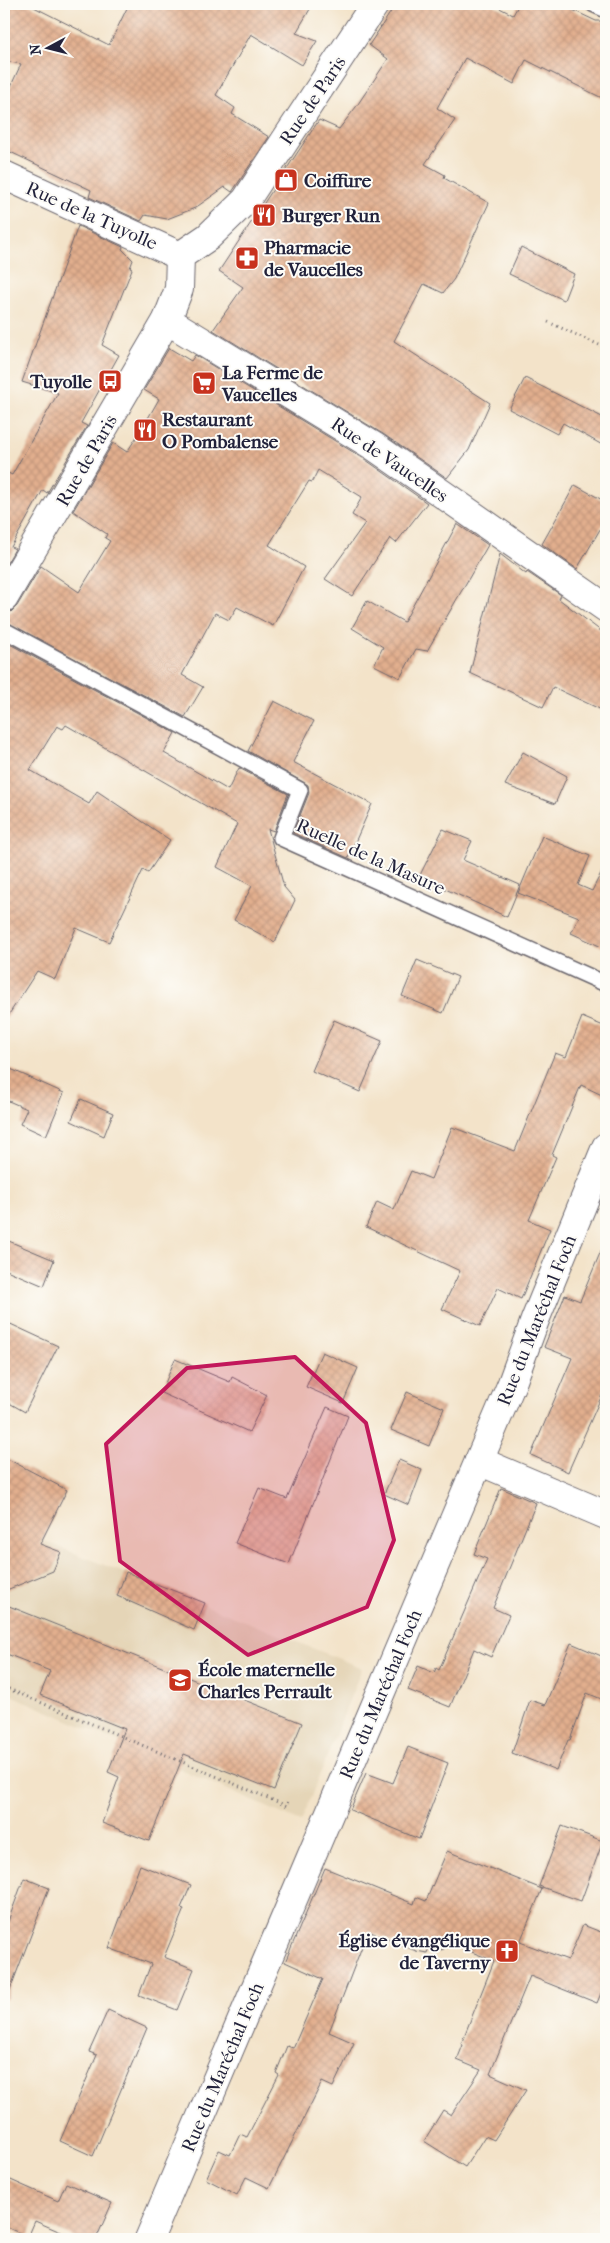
<svg xmlns="http://www.w3.org/2000/svg" width="610" height="2243" viewBox="0 0 610 2243" font-family="'IM FELL French Canon',serif">
<defs>
<pattern id="building-cross-hatch" width="8" height="8" patternUnits="userSpaceOnUse" patternTransform="scale(1.25)"><rect width="8" height="8" fill="#e2af8e"/><path d="M0 0l8 8M0 8l8-8" fill="none" stroke="#c2967b"/></pattern>
</defs>
<rect width="100%" height="100%" fill="#fdfcf7"/>
<filter id="ink" filterUnits="userSpaceOnUse"><feTurbulence type="fractalNoise" baseFrequency=".02" numOctaves="2"/><feDisplacementMap in="SourceGraphic" scale="10" xChannelSelector="R" yChannelSelector="G"/><feConvolveMatrix kernelMatrix="1 2 1 2 8 2 1 2 1" color-interpolation-filters="sRGB"/></filter>
<filter id="wash" filterUnits="userSpaceOnUse"><feTurbulence type="fractalNoise" baseFrequency=".0096" numOctaves="4" result="noise"/><feDisplacementMap in="SourceGraphic" scale="20" xChannelSelector="R" yChannelSelector="G"/><feGaussianBlur stdDeviation="1.12" result="paint"/><feColorMatrix in="noise" values="0 0 0 0 0 0 0 0 0 0 0 0 0 0 0 0 0 1.4 0 .05"/><feComposite in="paint" operator="in"/></filter>
<g filter="url(#wash)">
<rect width="100%" height="100%" fill="#f3e3c9"/>
<path fill="#e5d5b7" d="M4,1525l358,143 -61,154 -297,-130z"/>
<g id="blocks">
<g fill="url(#building-cross-hatch)">
<path d="M4,4h24l81,41 20,-41h184l-17,29 21,8 -15,24 -51,-31 -35,61 19,13 -3,6 37,23 -37,55 -7,-5 -30,21 -28,11 -22,-4 -4,6 -52,-24 2,-7 -87,-41v-48l17,-37 -17,-3z"/>
<path d="M396,4h96l21,11 6,-11h41l36,17h10v79l-80,-40 -12,24 -49,-26 -28,50 18,12 -30,44 20,11 -1,3 45,25 -35,76 -11,14 -19,-9 -30,57 96,62 -21,47 -22,28 -64,-44 -170,-104 30,-43 -24,-16 100,-151 20,9 17,-22 32,-48 -19,-14z"/>
<path d="M78,226l45,21 -1,2 11,11 -3,8 2,1 -30,76 17,10 -38,68 6,3 -40,67 -4,-3 -32,57 4,2 -11,19v-97l8,4 46,-82 -36,-11z"/>
<path d="M521,247l53,27 -10,26 -55,-26z"/>
<path d="M169,348l22,13 4,-6 171,105 61,43 -31,40 -6,-5 -38,58 -27,-17 40,-56 -13,-8 10,-18 -44,-27 -6,12 -3,-1 -40,64 35,22 -31,59 -36,-19 -8,13 -14,-7 -33,62 21,12 -18,30 -181,-96v-7l7,-2 6,-6 24,-40 38,26 31,-51 -5,-3 2,-4 -34,-23 40,-68 14,9 16,-25 16,-28 -15,-9z"/>
<path d="M525,378l81,41v28l-43,-24 -6,11 -48,-25z"/>
<path d="M575,485l31,17v17l-29,50 -35,-25z"/>
<path d="M457,524l31,21 -61,106 -11,-2 -16,29 -26,-13 9,-18 -31,-19 15,-27 37,21z"/>
<path d="M500,554l26,20 1,-2 34,23 -2,4 47,36v77l-53,-25 -10,20 -73,-34z"/>
<path d="M4,641l171,92 -11,20 64,37 11,-22 49,26 -14,37 -6,-2 16,58 11,13 -20,42 -41,-22 18,-34 -35,-19 20,-43 -171,-99 -3,4 -6,-3 -27,44 59,34 8,-13 73,49 -22,33 -5,-3 -34,72 -33,-14 -21,51 -18,-8 -33,51z"/>
<path d="M274,701l40,20 -21,41 79,42 -24,54 -55,-25 16,-40 -1,-8 -60,-34z"/>
<path d="M523,752l44,24 -12,28 -50,-19z"/>
<path d="M443,829l29,12 -9,19 57,25 -13,32 -88,-40z"/>
<path d="M542,836l48,20 -12,29 14,6 14,-28v86l-35,-16 8,-16 -61,-24z"/>
<path d="M417,960l41,17 -15,36 -41,-17z"/>
<path d="M582,1017l24,10v70l-25,-12 -29,70 4,2 -27,63 21,9 -29,70 -23,-11 -18,38 -38,-17 18,-38 -94,-44 11,-25 17,8 17,-39 20,8 21,-52 63,24 40,-98 11,4z"/>
<path d="M334,1020l48,21 -22,51 -48,-21z"/>
<path d="M4,1066l60,27 -18,43 -26,-12 7,-15 -23,-10z"/>
<path d="M81,1099l32,14 -9,23 -33,-15z"/>
<path d="M4,1239l50,21 -10,26 -40,-17z"/>
<path d="M606,1239v147l-38,86 -37,-17 41,-97 -28,-11 21,-52 15,6z"/>
<path d="M4,1321l54,25 -33,66 -21,-12z"/>
<path d="M322,1352l36,16 -15,35 -37,-16z"/>
<path d="M175,1359l55,23 2,-5 35,18 -18,37 -88,-39z"/>
<path d="M407,1392l37,16 -15,38 -38,-16z"/>
<path d="M327,1407l21,9 -59,148 -54,-21 24,-55 28,11z"/>
<path d="M4,1457l63,33 -27,54 21,8 -8,19 -49,20z"/>
<path d="M399,1460l23,10 -13,35 -25,-11z"/>
<path d="M501,1488l35,15 -43,105 16,7 -18,42 -17,-8 -24,58 -42,-17 10,-24 16,7 2,-5 3,2 48,-111 -13,-5z"/>
<path d="M126,1572l79,31 -11,27 -77,-34z"/>
<path d="M4,1604l298,119 -28,67 -90,-36 -35,87 -47,-18 17,-46 -11,-5 17,-43 -85,-34 10,-24 -46,-18z"/>
<path d="M571,1643l35,15v43l-19,-8 -17,47h-2l-12,30 -44,-17 18,-53 15,5z"/>
<path d="M408,1747l40,16 -29,76 -69,-29 16,-37 27,10z"/>
<path d="M562,1826l41,15 -22,60 -42,-15z"/>
<path d="M447,1851l95,38 -22,53 48,18 15,-35 23,9v47l-9,22 -67,-27 -40,98 36,16 -32,50 -9,-4 -20,31 -41,-26 19,-31 8,5 30,-45 -24,-10 6,-15 -2,-1 33,-83 -47,-19 -4,8 -13,-5 -3,8 -11,-2 -48,-20 -39,101 25,11 -21,44 -11,-5 -53,106 -23,-11 -9,18 -31,-16 13,-29 11,5 10,-21 7,3 32,-62 -3,-2 11,-27 6,2 30,-69 -38,-17 40,-94 89,36 2,-7 10,4z"/>
<path d="M140,1865l51,20 -10,23 3,1 -20,48 30,12 -17,41 -38,-15 12,-31 -42,-16z"/>
<path d="M24,1878l25,10 -43,112h-2v-68z"/>
<path d="M108,2010l39,18 -54,128 -33,-15 37,-86 -8,-3z"/>
<path d="M4,2177l54,24 8,-18 46,20 -16,36h-19l-42,-18 -7,16 -24,-11z"/>
</g>
</g>
</g>
<g filter="url(#ink)">
<use href="#blocks" fill-opacity="0" stroke="#6b666d" stroke-width="1"/>
<g fill="none" stroke-linecap="round" stroke-linejoin="round">
<g stroke="#6b666d" stroke-width="18">
<g id="lane">
<path d="M593,4l13,6"/>
<path d="M4,630l296,160 -19,48 325,146"/>
</g>
</g>
<g stroke="#6b666d" stroke-width="30">
<g id="street">
<path d="M4,175l176,81"/>
<path d="M167,320l208,127 231,161"/>
<path d="M479,1461l127,54"/>
</g>
</g>
<g stroke="#6b666d" stroke-width="30">
<g id="secondary">
<path d="M4,598l163,-278 12,-31 1,-33 28,-19 38,-37 129,-196"/>
<path d="M149,2239l363,-856 23,-63 71,-173"/>
</g>
</g>
<g stroke="#6b666d" stroke-width="3" stroke-dasharray="1 4" stroke-linecap="butt">
<path d="M548,322l58,26"/>
<path d="M4,1687l283,119 1,-7"/>
</g>
<use href="#lane" stroke="#fff" stroke-width="15"/>
<use href="#street" stroke="#fff" stroke-width="28"/>
<use href="#secondary" stroke="#fff" stroke-width="28"/>
</g>
</g>
<path fill="#c2185b" fill-opacity="0.2" stroke="#c2185b" stroke-width="4" stroke-linejoin="round" d="M295,1357l71,66 28,117 -27,67 -119,48 -128,-94 -14,-117 81,-76z"/>
<defs>
<g id="shop-square" transform="scale(1.25)"><rect x="-9" y="-9" width="18" height="18" rx="4" fill="#c8321e" stroke="#fdfcf7"/><path d="M-5-2.5h2.3a2.7 3.5 0 0 1 5.4 0H5L5.5 6h-11ZM-1.5-2.5h3a1.5 2.3 0 0 0-3 0Z" fill="#fff"/></g>
<g id="restaurant-square" transform="scale(1.25)"><rect x="-9" y="-9" width="18" height="18" rx="4" fill="#c8321e" stroke="#fdfcf7"/><path d="M-5-6h1v4h1v-4h1v4h1v-4h1v5L-1.5 .5V6h-2V.5L-5-1ZM5-6V6H3V1.5H1.5Q1.5-4 5-6Z" fill="#fff"/></g>
<g id="pharmacy-square" transform="scale(1.25)"><rect x="-9" y="-9" width="18" height="18" rx="4" fill="#c8321e" stroke="#fdfcf7"/><path d="M-2-6h4v4h4v4h-4v4h-4v-4h-4v-4h4Z" fill="#fff"/></g>
<g id="bus-square" transform="scale(1.25)"><rect x="-9" y="-9" width="18" height="18" rx="4" fill="#c8321e" stroke="#fdfcf7"/><path d="M-5-6H5V4H4V6H2V4H-2V6H-4V4H-5ZM-3.5-4V0h7V-4ZM-3.5 1.2v1.5H-2V1.2ZM2 1.2v1.5H3.5V1.2Z" fill="#fff"/></g>
<g id="supermarket-square" transform="scale(1.25)"><rect x="-9" y="-9" width="18" height="18" rx="4" fill="#c8321e" stroke="#fdfcf7"/><path d="M-6-5.5h2.5l.6 2H6L4.5 2H-2.5L-4.4-4H-6ZM-1.5 3.2a1.3 1.3 0 1 0 .1 0ZM3 3.2a1.3 1.3 0 1 0 .1 0Z" fill="#fff"/></g>
<g id="school-square" transform="scale(1.25)"><rect x="-9" y="-9" width="18" height="18" rx="4" fill="#c8321e" stroke="#fdfcf7"/><path d="M0-5L7-2L0 1L-7-2ZM-4 1L0 2.5L4 1V4Q0 6-4 4Z" fill="#fff"/></g>
<g id="church-square" transform="scale(1.25)"><rect x="-9" y="-9" width="18" height="18" rx="4" fill="#c8321e" stroke="#fdfcf7"/><path d="M-1.2-6h2.4v3.5h3.3v2.4h-3.3V6h-2.4V-.1h-3.3v-2.4h3.3Z" fill="#fff"/></g>
</defs>
<g fill-rule="evenodd">
<use href="#shop-square" x="286" y="180"/>
<use href="#restaurant-square" x="264" y="215"/>
<use href="#pharmacy-square" x="247" y="258"/>
<use href="#bus-square" x="110" y="381"/>
<use href="#supermarket-square" x="204" y="383"/>
<use href="#restaurant-square" x="145" y="430"/>
<use href="#school-square" x="180" y="1680"/>
<use href="#church-square" x="507" y="1951"/>
</g>
<g text-anchor="middle" stroke-width="4" stroke-linejoin="round" paint-order="stroke">
<g font-size="19" fill="#22223b" stroke="#fdfcf7">
<text transform="translate(312 100) rotate(-56)" y="7">Rue de Paris</text>
<text transform="translate(92 215) rotate(24)" y="7">Rue de la Tuyolle</text>
<text transform="translate(390 459) rotate(34)" y="7">Rue de Vaucelles</text>
<text transform="translate(86 460) rotate(-60)" y="7">Rue de Paris</text>
<text transform="translate(371 856) rotate(24)" y="7">Ruelle de la Masure</text>
<text transform="translate(536 1320) rotate(-68)" y="7">Rue du Maréchal Foch</text>
<text transform="translate(380 1694) rotate(-67)" y="7">Rue du Maréchal Foch</text>
<text transform="translate(222 2067) rotate(-67)" y="7">Rue du Maréchal Foch</text>
</g>
<g font-size="19" font-weight="bold" fill="#22223b" stroke="#fdfcf7" text-anchor="start">
<text x="304" y="187">Coiffure</text>
<text x="282" y="222">Burger Run</text>
<text x="264" y="254">Pharmacie<tspan x="264" dy="22">de Vaucelles</tspan></text>
<text x="222" y="379">La Ferme de<tspan x="222" dy="22">Vaucelles</tspan></text>
<text x="92" y="388" text-anchor="end">Tuyolle</text>
<text x="162" y="426">Restaurant<tspan x="162" dy="22">O Pombalense</tspan></text>
<text x="198" y="1676">École maternelle<tspan x="198" dy="22">Charles Perrault</tspan></text>
<text x="490" y="1947" text-anchor="end">Église évangélique<tspan x="490" dy="22">de Taverny</tspan></text>
</g>
</g>
<rect width="610" height="2243" fill="none" stroke="#fdfcf7" stroke-width="20"/>
<g transform="translate(48 48) rotate(263)" stroke="#fdfcf7" stroke-width="4" paint-order="stroke">
<path d="M0-4L9 19L0 12L-9 19Z" fill="#22223b"/>
<text y="-8" font-size="14" font-weight="bold" text-anchor="middle" fill="#22223b">N</text>
</g>
</svg>
